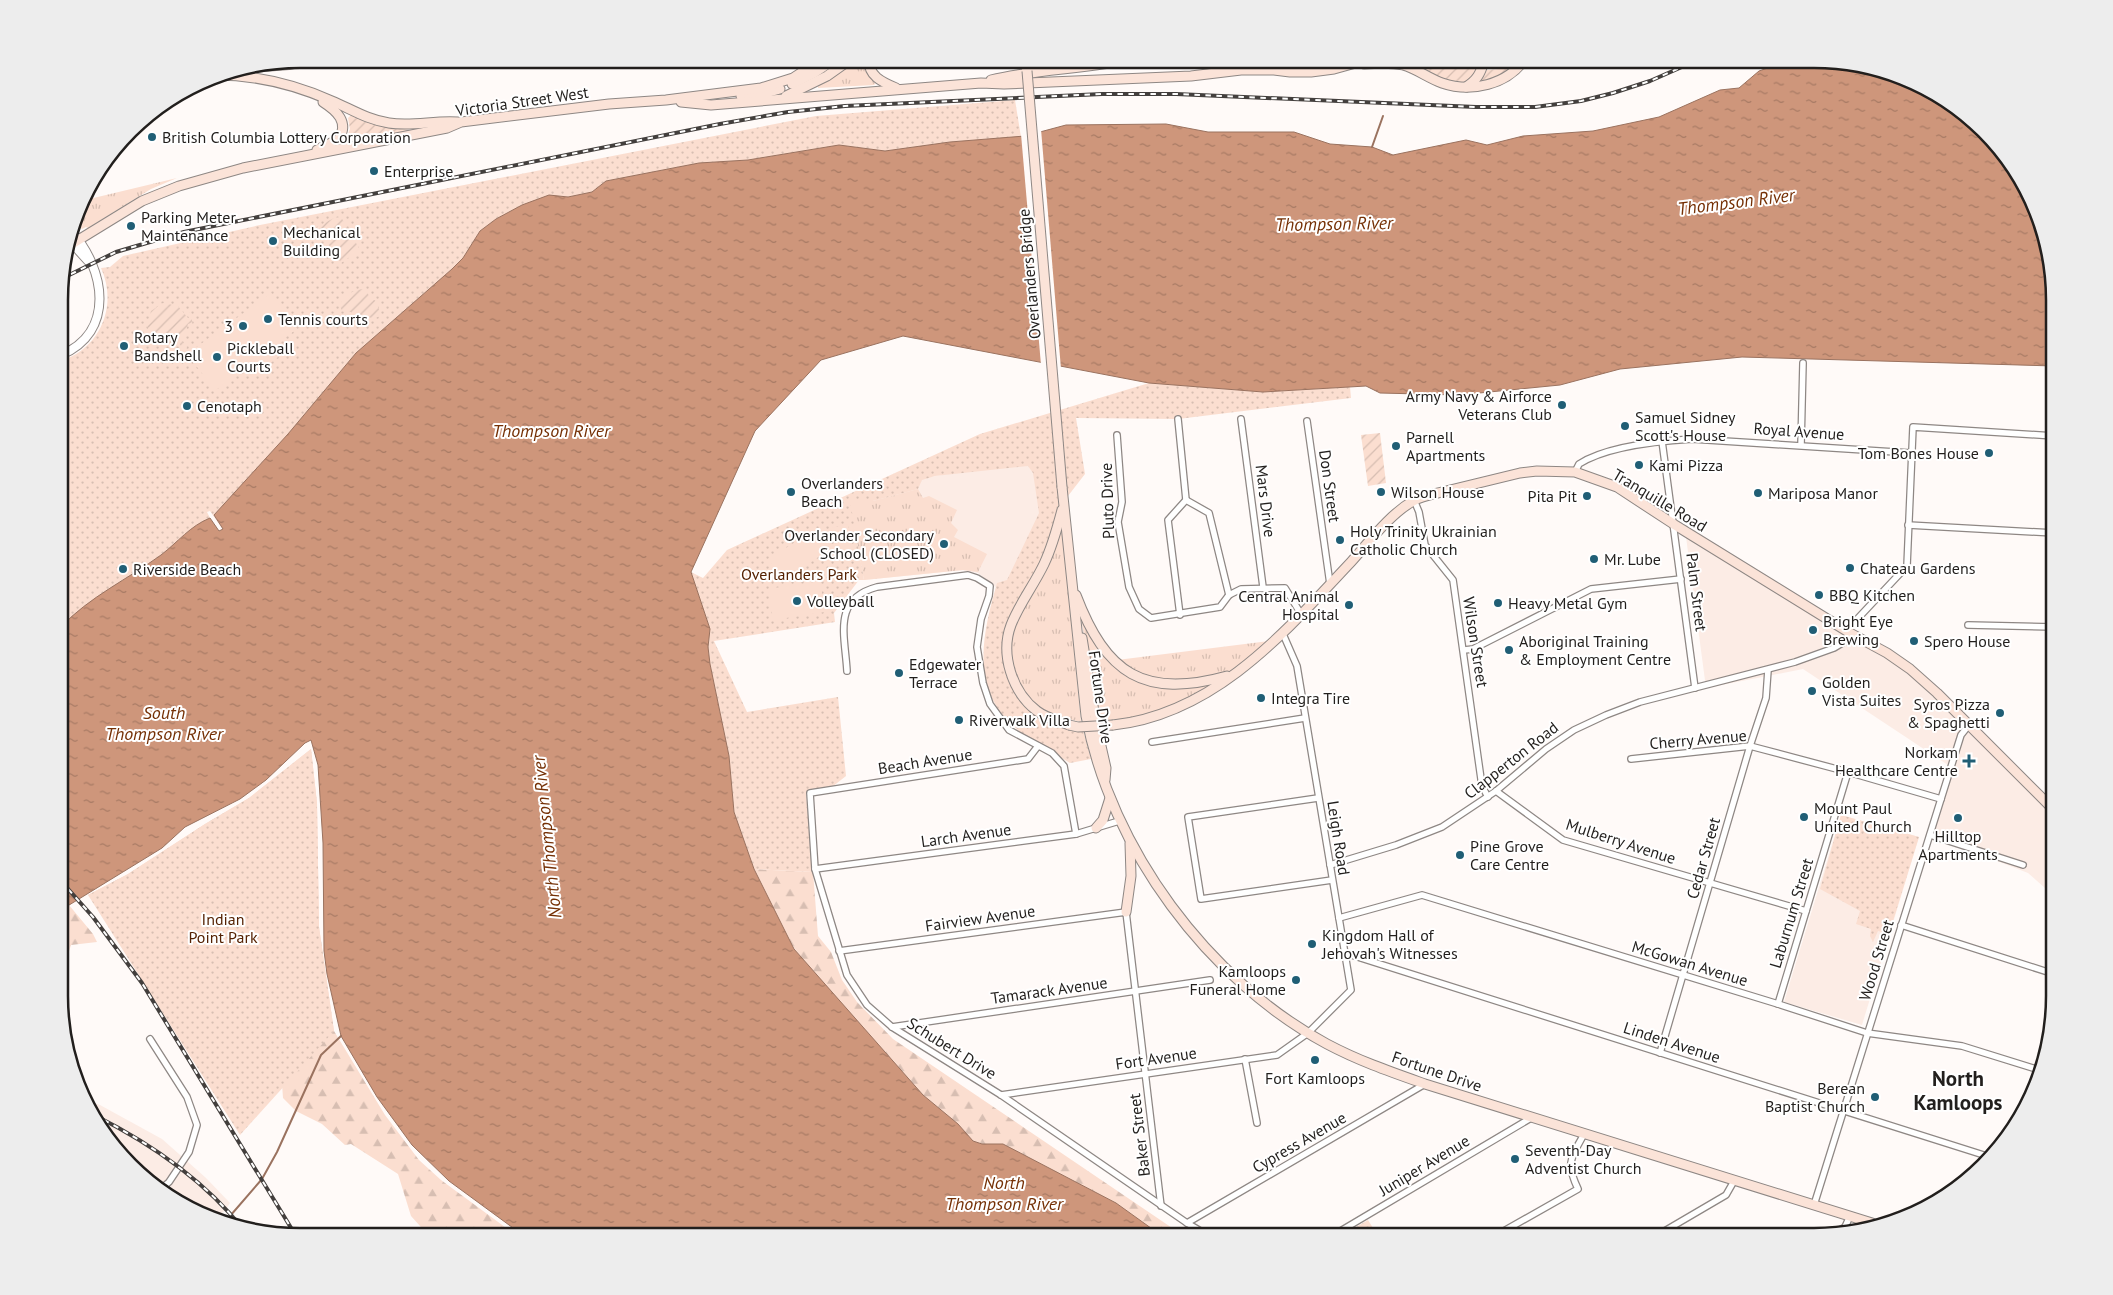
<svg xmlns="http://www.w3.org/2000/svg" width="2113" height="1295" viewBox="0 0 2113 1295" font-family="'PT Sans',sans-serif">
<defs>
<pattern id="grass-tufts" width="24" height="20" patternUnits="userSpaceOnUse" patternTransform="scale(1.25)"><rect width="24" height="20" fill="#fbded0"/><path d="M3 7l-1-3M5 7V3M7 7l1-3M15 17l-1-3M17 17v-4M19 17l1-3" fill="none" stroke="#d7beb2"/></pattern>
<pattern id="forest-firs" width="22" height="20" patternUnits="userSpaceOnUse" patternTransform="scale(1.25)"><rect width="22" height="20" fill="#fbded0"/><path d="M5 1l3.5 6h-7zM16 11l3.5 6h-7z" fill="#d7beb2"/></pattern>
<pattern id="park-dots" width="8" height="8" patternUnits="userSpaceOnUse" patternTransform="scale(1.25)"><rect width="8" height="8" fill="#fbded0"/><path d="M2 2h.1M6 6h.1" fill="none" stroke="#d7beb2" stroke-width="1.8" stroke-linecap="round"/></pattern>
<pattern id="garden-furrows" width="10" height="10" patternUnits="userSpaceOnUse" patternTransform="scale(1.25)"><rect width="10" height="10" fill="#fbded0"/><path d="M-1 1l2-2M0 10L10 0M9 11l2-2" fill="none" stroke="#d7beb2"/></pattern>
<pattern id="water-ripples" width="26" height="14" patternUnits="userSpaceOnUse" patternTransform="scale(1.25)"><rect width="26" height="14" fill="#ce967b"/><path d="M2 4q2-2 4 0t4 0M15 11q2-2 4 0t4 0" fill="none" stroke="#a77a64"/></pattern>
</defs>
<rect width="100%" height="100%" fill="#fffaf8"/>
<g fill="#fcece5">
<path d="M1034,461l13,57 -45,74 -24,-19 -15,-3 -99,10 -14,-77 23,-2 49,-23z"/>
<path d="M1686,537l214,124 154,149v86l-26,-23 -98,-38 21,-68 -148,-98 -97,19z"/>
<path d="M1841,815l78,22 -57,188 -78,-23z"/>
<path d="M89,1101l11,4 62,34 44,39 24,25 -4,6 -10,10 -37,-15 -80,-75z"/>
</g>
<g fill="url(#grass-tufts)">
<path d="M856,59h6l6,16 8,8 -2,2 -56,3v-3z"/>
<path d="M177,178l-26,11 -63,39 -2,-1 -4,2 -7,-7 6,-21z"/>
<path d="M918,489l5,9 6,-2 28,14 -6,13 7,7 -4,7 33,17 -9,18 -15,-2 -99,10 -15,-79h24z"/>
<path d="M1062,524l19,198 -30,-7 -20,-15 -16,-22 -6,-20 4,-32z"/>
<path d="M1080,614l20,34 46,36 25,5 42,-5 -42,23 -41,12 -29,3z"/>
<path d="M1269,641l-38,32 -52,9 -23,-2 -22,-8 -17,-12z"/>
</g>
<g fill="url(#forest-firs)">
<path d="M311,749l6,54 2,124 15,104 51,84 34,45 22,20 76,56h-88l-18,-20 -13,-42 -47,-30 -6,1 -23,-21 -26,-13 -13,-13 -1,-14 -194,-189 40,-21 77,-50 44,-26z"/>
<path d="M754,869l59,3 5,64 13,16 11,28 15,22 36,37 291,197h-22l-46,-33 -113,-59h-21l-9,-3 -15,-17 -35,-29 -121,-135 -17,-26z"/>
<path d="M69,905l24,29 4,8 -26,3 -6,19 -4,-1v-53z"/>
</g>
<g fill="url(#park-dots)">
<path d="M1015,100l6,37 -71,5 -65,9 -46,-6 -91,15 -49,3 -93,18 -14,11 -24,5 -19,-1 -27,9 -26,14 -16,12 -17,27 -11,11 -96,84 -72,86 -70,76 9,15 -13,-19 -3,1 3,6c-20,8 -32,24 -49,37 -33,24 -72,42 -100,72v-266c40,-13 57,-56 40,-93l9,-1 13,-11 137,-31 556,-109z"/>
<path d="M1149,383l114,9 87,-5 1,11 -173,21 -102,-1 9,56 -24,31 -8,29 -13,31 -32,61 -5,32 33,56 47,16 8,29 -21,4c-20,-13 -44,-24 -61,-41 -39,-39 -25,-93 -12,-139l10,-3 32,-67 -6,-40 -5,-7 -93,10 -13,4 -4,9 -45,12h-23l14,79h-5l-25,33 1,9 -121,19 33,71 91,-15 8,79 -14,11 -26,5 7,80 -59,-3 -20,-57 -5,-56 -19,-92 -2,-17 2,-18 -19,-57 12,6 24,-28 253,-116z"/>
<path d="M311,749l6,54 2,124 15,104 -94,104 -152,-240 40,-21 77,-50 44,-26z"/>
<path d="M1841,815l78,22 -30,97 -11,-3 -5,11 -3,-6 1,-7 -15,-5 4,-13 -40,-22z"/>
<path d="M1368,1220l10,16h-37z"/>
</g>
<g fill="url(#garden-furrows)">
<path d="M1393,59h69l11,6 3,5 -4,10c-20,7 -35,-4 -52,-13 -8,-5 -18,-7 -27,-8z"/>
<path d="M1511,68l-18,11 -12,2 6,-11z"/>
<path d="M351,115l34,11 26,4 -64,14 -2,-3 5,-12 -2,-11z"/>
<path d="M341,217l19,33 -19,13 -24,-36 17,-9z"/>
<path d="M362,289l4,1 4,8 6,3 5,14 -7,4 -8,-3 -3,3 1,2 -10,4 -2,-1 -1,-12 -9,-1c-6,-13 10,-20 20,-22z"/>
<path d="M163,303l15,3 10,12h3l-2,-6h2l2,17h-2v-6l-3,1 -3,10 -5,5 7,8 -2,3 -3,-2 -4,-7c-15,7 -24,-2 -31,-14l4,-16z"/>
<path d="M1380,433l6,50 -18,3 -7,-51z"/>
</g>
<g fill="#fbded0">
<path d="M271,293l26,36 -21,15 6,10 -30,23 -7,-9 -29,22 -5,-1v-4l-24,-31z"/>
<path d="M848,524l5,25 -17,3 -5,-24z"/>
<path d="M815,530l13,21 -46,29 -14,-21z"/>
<path d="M820,581l5,31 -52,8 -5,-31z"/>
</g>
<path fill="url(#water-ripples)" stroke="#9a725f" d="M1793,59h21l62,8 58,24 80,75 28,56 12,61v83l-312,-9 -122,12 -60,16 -101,10 -79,-2 -14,-7 -103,6 -114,-9 -246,-47 -82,24 -66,71 -64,141 19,57 -2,18 2,17 19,92 5,56 20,57 40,80 129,146 35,29 15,17 9,3h21l113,59 46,33h-638l-75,-55 -37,-36 -35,-48 -36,-61 -14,-62 -3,-23 -1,-108 -5,-78 -7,-25 -6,3 -39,37 -26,19 -55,28 -23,21 -101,62v-283c28,-30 67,-48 100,-72 17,-13 29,-29 49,-37l9,13 4,-2 -9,-14 74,-81 68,-81 96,-84 11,-11 17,-27 16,-12 26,-14 27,-10 19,2 24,-5 14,-11 93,-18 49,-3 91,-15 46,6 65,-9 75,-6 41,-11 100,-1 42,8h86l36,12 42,3 21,8 73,-15 21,5 36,-9 70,-5 66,-14 61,-27 19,-2 20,-17z"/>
<path fill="#fffaf8" d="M1041,129l20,240 -20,-4 -20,-231z"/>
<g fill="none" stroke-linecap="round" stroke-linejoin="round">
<g stroke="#9a725f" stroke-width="2">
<path d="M1372,147l11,-31"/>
<path d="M224,1223l38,-44 15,-27 44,-97 20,-19"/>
</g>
<g stroke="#8e8784" stroke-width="8">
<g id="minor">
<path d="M250,69l39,-3 33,-7"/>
<path d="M1178,419l8,81"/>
<path d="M1241,419l22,168"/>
<path d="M1307,421l23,163"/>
<path d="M1117,435l5,67 -4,20 11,65 10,22 12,9 69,-11 9,-12 12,-6 44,-1 16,26"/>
<path d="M1662,441l33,247"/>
<path d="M1801,445l2,-82"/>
<path d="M1575,472l4,-8c28,-18 80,-23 113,-25l219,14"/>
<path d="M1186,500l23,13 20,82"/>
<path d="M1414,500l5,12 6,33 28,35 29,206 6,11"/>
<path d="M1908,525l146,8"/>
<path d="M1180,615l-12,-95 18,-20"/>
<path d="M1968,625l86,2"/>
<path d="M1846,631l61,-65 6,-139 141,9"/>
<path d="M1464,650l9,-1 118,-60 90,-10"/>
<path d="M847,671c-2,-36 -15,-72 30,-84l91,-12 9,3 13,8 -1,10 -8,23 -4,28 6,36 7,21 19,26 43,23 12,13 12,68"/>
<path d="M1152,742l153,-24"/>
<path d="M1038,746l-10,13 -218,34 5,76 32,106 20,30 25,22 109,68 186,128 22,13"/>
<path d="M1631,759l119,-13 98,26 93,27"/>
<path d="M1496,791l67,49 243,71"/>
<path d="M1318,798l-130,19 13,82 131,-19"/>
<path d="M1930,835l93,30"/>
<path d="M1330,865l66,-20 46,-18 54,-36 50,-42 28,-19 32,-15 34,-13 155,-40 39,-14 10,-6 6,-9"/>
<path d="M815,869l261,-35 43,-13"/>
<path d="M1339,918l83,-23 356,109 89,29 95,13 74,23"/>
<path d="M1901,925l153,49"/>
<path d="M839,951l287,-39 35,294"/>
<path d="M1345,953l645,204"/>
<path d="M1778,1004l70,-232"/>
<path d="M892,1027l318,-47"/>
<path d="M150,1039l37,58 10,28 -8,27 -20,30 -7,6"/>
<path d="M1660,1053l90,-307 16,-48 2,-28"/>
<path d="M1245,1059l12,64"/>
<path d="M1001,1095l276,-40 31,-22 43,-43 -54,-324 -14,-32"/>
<path d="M1814,1205l147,-470 8,-10"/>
<path d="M1187,1223l238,-139"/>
<path d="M1332,1236l199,-118"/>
<path d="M1495,1236l83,-47c-12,-25 -8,-30 5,-53l3,-1"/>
<path d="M1656,1236l70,-41 8,-14"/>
<path d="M1830,1236l15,-9 5,-11"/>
</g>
</g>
<g stroke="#8e8784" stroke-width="10">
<g id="tertiary">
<path d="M1475,59l24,4 17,-4"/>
<path d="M69,240l19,21"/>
<path d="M61,355c55,-23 44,-86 11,-123"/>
</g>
</g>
<g stroke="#8e8784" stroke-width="11">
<g id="secondary">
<path d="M869,59c-1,17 13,23 27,29"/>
<path d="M1024,59l3,12"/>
<path d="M1185,59l13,4 33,5"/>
<path d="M1364,64c13,-1 26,-2 39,1 14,4 25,13 39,18 29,10 65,2 83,-24"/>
<path d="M1062,66l29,-7"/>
<path d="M1276,69l14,-5 37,-5"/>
<path d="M216,75c39,0 80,10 116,26 19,8 36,19 57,22 23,4 46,-3 69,-1"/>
<path d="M991,80c46,-11 94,-11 141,-21"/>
<path d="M792,84l22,-11 21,-14"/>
<path d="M1466,87c11,-7 14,-13 18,-25"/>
<path d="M741,96l21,-2 18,-5"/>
<path d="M786,96l41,-20 24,-17"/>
<path d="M681,102l30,3 270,-22 23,1 187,-8 50,-6h33l16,2h21l23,-3 36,-10"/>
<path d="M317,150l22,-11c10,-17 -2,-28 -16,-37"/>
<path d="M67,247l75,-46 37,-15 64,-18 204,-40 14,-6 148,-18 57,-4 95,-12 32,-10 29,-19"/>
<path d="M1062,487l24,229c25,133 122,264 241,328 32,17 64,28 98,40l447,139"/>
<path d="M1062,510c-5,19 -10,37 -18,54 -10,21 -25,40 -33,61 -11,29 1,67 26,86 9,7 22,10 32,14"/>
<path d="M1076,595c30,79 68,104 151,81"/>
<path d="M1082,638l14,86 10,44 -1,12"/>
<path d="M1113,725c102,-11 172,-93 238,-163 19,-21 38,-47 62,-61 10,-6 22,-7 33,-10 24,-6 49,-12 74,-18l17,-2 38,1 42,15 58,38 175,108 37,20 23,16 27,24 117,117"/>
<path d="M1096,828l7,-8 7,-22"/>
<path d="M1126,912l5,-36 -1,-33"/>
</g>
</g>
<use href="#minor" stroke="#fff" stroke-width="5.5"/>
<use href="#tertiary" stroke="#fff" stroke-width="8"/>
<use href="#secondary" stroke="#fbe3d8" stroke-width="9"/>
<g stroke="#433f3d" stroke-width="4">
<g id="rail">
<path d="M61,279l55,-27 68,-20 536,-108 68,-12 57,-6 257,-12h74l300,13h59l46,-6 32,-8 37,-12 50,-22"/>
<path d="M61,881l32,36 49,66 154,253"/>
<path d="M94,1115c56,28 110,65 149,114"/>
</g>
</g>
<use href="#rail" stroke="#fff" stroke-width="2" stroke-dasharray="5.5" stroke-linecap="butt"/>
<g stroke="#8e8784" stroke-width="11" stroke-linecap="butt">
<g id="secondary-bridge">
<path d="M1027,71l35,416"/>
<path d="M1069,725l9,2 35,-2"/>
</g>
</g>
<use href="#secondary-bridge" stroke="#fbe3d8" stroke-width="9"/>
</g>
<g fill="#205e75" stroke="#fff" stroke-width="2">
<circle cx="152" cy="137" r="5"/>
<circle cx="374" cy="171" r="5"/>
<circle cx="131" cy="226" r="5"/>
<circle cx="273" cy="241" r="5"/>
<circle cx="268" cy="319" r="5"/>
<circle cx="243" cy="326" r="5"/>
<circle cx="124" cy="346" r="5"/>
<circle cx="217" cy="357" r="5"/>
<circle cx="1562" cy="405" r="5"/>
<circle cx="187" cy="406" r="5"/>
<circle cx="1625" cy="426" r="5"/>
<circle cx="1396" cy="446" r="5"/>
<circle cx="1989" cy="453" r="5"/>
<circle cx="1639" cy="465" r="5"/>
<circle cx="791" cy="492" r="5"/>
<circle cx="1381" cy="492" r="5"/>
<circle cx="1758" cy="493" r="5"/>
<circle cx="1587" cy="496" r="5"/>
<circle cx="1340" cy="540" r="5"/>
<circle cx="944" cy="544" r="5"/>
<circle cx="1594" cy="559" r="5"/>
<circle cx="1850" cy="568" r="5"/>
<circle cx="123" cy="569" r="5"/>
<circle cx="1819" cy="595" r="5"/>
<circle cx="797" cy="601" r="5"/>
<circle cx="1498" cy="603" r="5"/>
<circle cx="1349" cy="605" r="5"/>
<circle cx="1813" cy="630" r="5"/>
<circle cx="1914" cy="641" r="5"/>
<circle cx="1509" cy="650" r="5"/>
<circle cx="899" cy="673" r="5"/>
<circle cx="1812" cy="691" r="5"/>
<circle cx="1261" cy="698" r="5"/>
<circle cx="2000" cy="713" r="5"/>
<circle cx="959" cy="720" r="5"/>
<path d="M1966.5 753.5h5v5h5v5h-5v5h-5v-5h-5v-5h5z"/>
<circle cx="1804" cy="817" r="5"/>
<circle cx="1958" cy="818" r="5"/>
<circle cx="1460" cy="855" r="5"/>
<circle cx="1312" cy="944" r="5"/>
<circle cx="1296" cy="980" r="5"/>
<circle cx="1315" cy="1060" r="5"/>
<circle cx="1875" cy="1097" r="5"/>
<circle cx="1515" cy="1159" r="5"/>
</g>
<g text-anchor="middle" stroke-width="4" stroke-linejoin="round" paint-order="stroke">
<g font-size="16" fill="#221f1d" stroke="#fff">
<text transform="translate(522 101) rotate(-8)" y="6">Victoria Street West</text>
<text transform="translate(1029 274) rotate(-95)" y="6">Overlanders Bridge</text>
<text transform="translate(1799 431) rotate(4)" y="6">Royal Avenue</text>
<text transform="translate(1330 486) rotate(82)" y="6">Don Street</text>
<text transform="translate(1660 500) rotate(31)" y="6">Tranquille Road</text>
<text transform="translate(1107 501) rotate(-92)" y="6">Pluto Drive</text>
<text transform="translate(1266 501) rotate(83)" y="6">Mars Drive</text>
<text transform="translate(1697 592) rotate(83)" y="6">Palm Street</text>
<text transform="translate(1476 642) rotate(81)" y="6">Wilson Street</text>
<text transform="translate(1101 697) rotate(82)" y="6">Fortune Drive</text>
<text transform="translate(1698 739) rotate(-5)" y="6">Cherry Avenue</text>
<text transform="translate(1511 760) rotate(-38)" y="6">Clapperton Road</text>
<text transform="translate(925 761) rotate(-9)" y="6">Beach Avenue</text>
<text transform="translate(966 835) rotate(-8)" y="6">Larch Avenue</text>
<text transform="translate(1339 838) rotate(81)" y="6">Leigh Road</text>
<text transform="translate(1621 841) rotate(18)" y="6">Mulberry Avenue</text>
<text transform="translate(1703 858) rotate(-74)" y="6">Cedar Street</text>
<text transform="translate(1791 913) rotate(-73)" y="6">Laburnum Street</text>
<text transform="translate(980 918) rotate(-8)" y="6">Fairview Avenue</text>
<text transform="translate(1876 960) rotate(-73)" y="6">Wood Street</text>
<text transform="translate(1690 963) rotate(17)" y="6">McGowan Avenue</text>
<text transform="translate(1049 990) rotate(-8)" y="6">Tamarack Avenue</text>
<text transform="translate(1672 1042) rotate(18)" y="6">Linden Avenue</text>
<text transform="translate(952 1048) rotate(32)" y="6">Schubert Drive</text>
<text transform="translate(1156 1058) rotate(-8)" y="6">Fort Avenue</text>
<text transform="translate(1437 1071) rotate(19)" y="6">Fortune Drive</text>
<text transform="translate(1139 1135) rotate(-97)" y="6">Baker Street</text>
<text transform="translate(1299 1142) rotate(-30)" y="6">Cypress Avenue</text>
<text transform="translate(1424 1165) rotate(-31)" y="6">Juniper Avenue</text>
</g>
<g font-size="16" fill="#221f1d" stroke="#fff" text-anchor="start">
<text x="162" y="143">British Columbia Lottery Corporation</text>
<text x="384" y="177">Enterprise</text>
<text x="141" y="223">Parking Meter<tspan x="141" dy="18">Maintenance</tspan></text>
<text x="283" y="238">Mechanical<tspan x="283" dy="18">Building</tspan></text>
<text x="278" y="325">Tennis courts</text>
<text x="233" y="332" text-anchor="end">3</text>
<text x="134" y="343">Rotary<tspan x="134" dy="18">Bandshell</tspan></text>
<text x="227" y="354">Pickleball<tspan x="227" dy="18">Courts</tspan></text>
<text x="1552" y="402" text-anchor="end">Army Navy &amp; Airforce<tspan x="1552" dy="18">Veterans Club</tspan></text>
<text x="197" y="412">Cenotaph</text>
<text x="1635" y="423">Samuel Sidney<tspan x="1635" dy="18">Scott's House</tspan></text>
<text x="1406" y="443">Parnell<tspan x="1406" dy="18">Apartments</tspan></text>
<text x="1979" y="459" text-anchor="end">Tom Bones House</text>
<text x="1649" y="471">Kami Pizza</text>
<text x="801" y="489">Overlanders<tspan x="801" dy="18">Beach</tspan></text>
<text x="1391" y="498">Wilson House</text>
<text x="1768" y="499">Mariposa Manor</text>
<text x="1577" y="502" text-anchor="end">Pita Pit</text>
<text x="1350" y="537">Holy Trinity Ukrainian<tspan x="1350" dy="18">Catholic Church</tspan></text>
<text x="934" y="541" text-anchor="end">Overlander Secondary<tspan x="934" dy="18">School (CLOSED)</tspan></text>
<text x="1604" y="565">Mr. Lube</text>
<text x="1860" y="574">Chateau Gardens</text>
<text x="133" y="575">Riverside Beach</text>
<text x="1829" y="601">BBQ Kitchen</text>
<text x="1339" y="602" text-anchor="end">Central Animal<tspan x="1339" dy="18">Hospital</tspan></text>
<text x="807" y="607">Volleyball</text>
<text x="1508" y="609">Heavy Metal Gym</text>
<text x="1823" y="627">Bright Eye<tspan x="1823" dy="18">Brewing</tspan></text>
<text x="1519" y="647">Aboriginal Training<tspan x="1519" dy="18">&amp; Employment Centre</tspan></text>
<text x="1924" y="647">Spero House</text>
<text x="909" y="670">Edgewater<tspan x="909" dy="18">Terrace</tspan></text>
<text x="1822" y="688">Golden<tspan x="1822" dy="18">Vista Suites</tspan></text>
<text x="1271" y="704">Integra Tire</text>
<text x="1990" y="710" text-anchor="end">Syros Pizza<tspan x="1990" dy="18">&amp; Spaghetti</tspan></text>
<text x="969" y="726">Riverwalk Villa</text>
<text x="1958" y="758" text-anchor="end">Norkam<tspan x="1958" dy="18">Healthcare Centre</tspan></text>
<text x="1814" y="814">Mount Paul<tspan x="1814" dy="18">United Church</tspan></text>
<text x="1958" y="842" text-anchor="middle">Hilltop<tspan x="1958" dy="18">Apartments</tspan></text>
<text x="1470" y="852">Pine Grove<tspan x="1470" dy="18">Care Centre</tspan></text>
<text x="1322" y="941">Kingdom Hall of<tspan x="1322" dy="18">Jehovah's Witnesses</tspan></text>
<text x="1286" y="977" text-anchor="end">Kamloops<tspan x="1286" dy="18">Funeral Home</tspan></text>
<text x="1315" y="1084" text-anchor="middle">Fort Kamloops</text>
<text x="1865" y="1094" text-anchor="end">Berean<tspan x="1865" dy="18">Baptist Church</tspan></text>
<text x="1525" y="1156">Seventh-Day<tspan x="1525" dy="18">Adventist Church</tspan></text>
</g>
<g font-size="16" fill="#552203" stroke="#fff">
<text x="799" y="580">Overlanders Park</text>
<text x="223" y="925">Indian<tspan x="223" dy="18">Point Park</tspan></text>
</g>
<g font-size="18" font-style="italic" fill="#753005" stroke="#fff">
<text transform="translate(1736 202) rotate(-7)" y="6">Thompson River</text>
<text transform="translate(1334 224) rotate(-1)" y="6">Thompson River</text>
<text x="551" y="437">Thompson River</text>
<text x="164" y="719">South<tspan x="164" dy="21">Thompson River</tspan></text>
<text transform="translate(547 837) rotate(-96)" y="6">North Thompson River</text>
<text x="1004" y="1189">North<tspan x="1004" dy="21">Thompson River</tspan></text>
</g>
<g font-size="21" font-weight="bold" fill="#221f1d" stroke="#fff">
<text x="1958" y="1086">North<tspan x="1958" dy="24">Kamloops</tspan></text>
</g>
</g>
<path d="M0 0H2113V1295H0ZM300 68H1814A232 232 0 0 1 2046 300V996A232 232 0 0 1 1814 1228H300A232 232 0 0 1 68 996V300A232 232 0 0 1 300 68Z" fill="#ededed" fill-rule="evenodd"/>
<path fill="none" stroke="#221f1d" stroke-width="2.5" d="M300 68H1814A232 232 0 0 1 2046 300V996A232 232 0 0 1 1814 1228H300A232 232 0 0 1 68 996V300A232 232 0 0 1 300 68Z"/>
</svg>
